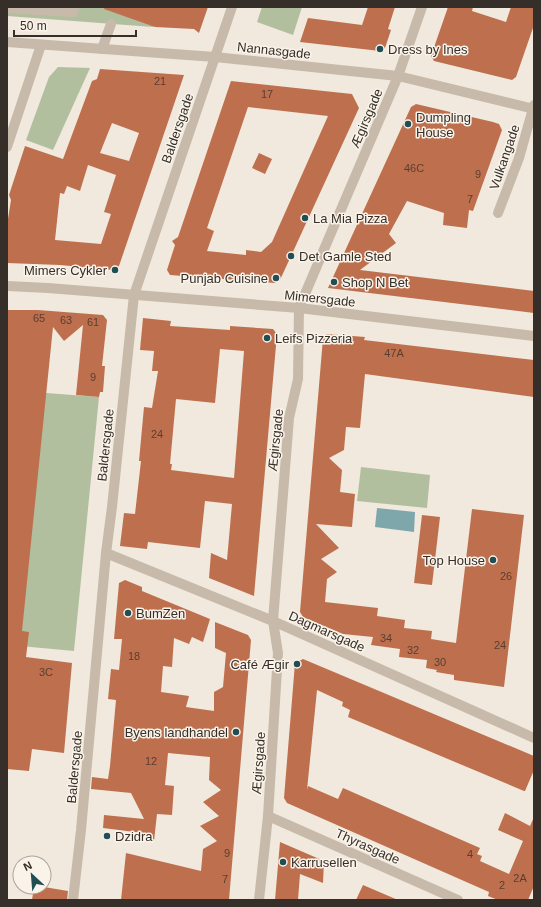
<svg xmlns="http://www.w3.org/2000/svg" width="541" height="907" viewBox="0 0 541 907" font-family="Arial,sans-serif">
<rect width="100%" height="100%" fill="#f1e9dd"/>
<g fill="#b2bf9e">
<path d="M7,7h152l-6,20 -146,-11z"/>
<path d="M262,7h40l-9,28 -36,-13z"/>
<path d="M58,67l32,1 -37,82 -27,-10 23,-63z"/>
<path d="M46,393l53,4 -25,254 -54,-5 -13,135v-315z"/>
<path d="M361,467l69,8 -3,33 -70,-7z"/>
</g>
<path fill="#7ea7ac" d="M377,508l38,4 -1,20 -39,-5z"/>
<g fill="#be704e" fill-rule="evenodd">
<path d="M105,7h103l-9,26 -5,-4 -39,-2 -51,-18z"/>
<path d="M368,7h27l-7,22 3,1 -6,18 -5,3 -80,-9 8,-24 54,7z"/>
<path d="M448,7h25l-1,4 34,11 5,-15h23v18l-18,52 -4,3 -78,-19 -3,-5z"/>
<path d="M100,69l84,6 -65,191 -6,4 -53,-5 -53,-2v-38l4,-25 -2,-5 16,-49 38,13 29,-78 5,-2zM112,123l27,10 -10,28 -29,-8zM88,165l28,10 -12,37 7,2 -10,30 -46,-4 5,-47 4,1 3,-8 13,5z"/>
<path d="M231,81l121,13 7,14 -79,172 -5,3 -105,-8 -3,-5 8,-25 -3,-4 6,-4zM248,107l80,9 -56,126 -11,10 -15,-2v5l-39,-4 7,-20 -7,-3z"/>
<path d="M416,104l77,18 6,2 3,6 -29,81 -4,-1 -2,18 -24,-3 1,-12 -37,-12 -18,33 7,9 -36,27 174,21v22l-206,-25 83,-181z"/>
<path d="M259,153l13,6 -7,15 -13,-6z"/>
<path d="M7,310h31l65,5 4,5 -5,46h3l-2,26h-3l-1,5 -23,-2 7,-70 -19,16 -11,-14 -31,304 7,1 -3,25 46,6 -8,90 -32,-4 -3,22 -22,-2z"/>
<path d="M143,318l28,3 -1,5 60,4v-4l43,3 4,5 -23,262 -45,-18 2,-25 16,7 5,-56 -27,-3 -5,47 -52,-6 -1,7 -27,-3 4,-33 11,1 6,-53h-2l5,-54 8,1 6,-37h-6l2,-20 -14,-1zM220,349l24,2 -10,127 -63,-8 1,-6h-2l6,-65 39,4z"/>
<path d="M327,334l38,3 -1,3 170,20v37l-169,-23 -5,54 -14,-1 -2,23 -15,8 13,12 -2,22 15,2 -3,33 -36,-3 23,24 -18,11 16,13 -10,7 -2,23 53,6 -1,8 28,4 -1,8 28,3 -1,8 25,4 16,-134 52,6 -20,172 -50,-7v-5l-18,-3 1,-2 -11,-2 1,-8 -28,-3 1,-8 -29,-4 2,-8 -30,-3 -40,-17 -3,-5 23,-274z"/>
<path d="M422,515l18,2 -8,68 -18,-2z"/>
<path d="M125,580l17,7v4l68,28 -7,23 -11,-5 -3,7 -15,-6 -2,29 -9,-1 -2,26 28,4 -3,11 28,4v-19l9,-5 3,-34 -11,-5v-26l33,13 3,5 -22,260h-108l5,-47 75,18 2,-22 14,-8 -17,-15 19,-10 -16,-14 18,-12 -12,-10 1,-23 -42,-4 -3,32 9,1 -2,29 -15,-1 -3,27 -3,-7 -48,-6 1,-13 40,4 -13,-26 -40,-4 1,-12 16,2 2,-13 6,-66 -8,-1 3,-30 8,1 3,-31h-8l5,-56z"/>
<path d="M303,659l231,97v14l-9,21h-1l-176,-74 2,-7 -8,-4 1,-4 -26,-12 -10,100 1,-4 30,13 5,-11 137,60 -3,6 5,2 -2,5 29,13 14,-33 -25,-11 7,-17 25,13 4,-9v69l-6,14h-30l-10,-4 1,-4 -202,-89 -3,-5 11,-135z"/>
<path d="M280,842l44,19 -1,22 -23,-9 -2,26h-23z"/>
<path d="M363,885l35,15h-42z"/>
<path d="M34,887h10l24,4 -1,9h-35z"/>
</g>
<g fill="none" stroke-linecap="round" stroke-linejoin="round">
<g stroke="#c8baaa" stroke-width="10">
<path d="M7,8l66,4 2,-5"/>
<path d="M7,42l208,15 183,19 136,33"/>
<path d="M102,49l9,-25"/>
<path d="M7,147l34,-102"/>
<path d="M498,213l21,-55 15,-53"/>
<path d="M7,286l41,2 251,20 235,28"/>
<path d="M106,553l167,68 261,117"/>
<path d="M268,816l190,84"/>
<path d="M73,900l8,-70 25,-277 6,-46 22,-212 98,-288"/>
<path d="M259,900l9,-84 10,-163 -5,-32 16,-203 9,-39 1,-71 99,-232 24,-69"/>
</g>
</g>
<g fill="#214e55" stroke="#f9f3e9" stroke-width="1.5">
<circle cx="380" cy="49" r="4"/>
<circle cx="408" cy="124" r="4"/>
<circle cx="305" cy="218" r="4"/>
<circle cx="291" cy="256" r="4"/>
<circle cx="115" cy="270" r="4"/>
<circle cx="276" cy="278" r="4"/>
<circle cx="334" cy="282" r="4"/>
<circle cx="267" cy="338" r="4"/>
<circle cx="493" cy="560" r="4"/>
<circle cx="128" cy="613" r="4"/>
<circle cx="297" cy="664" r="4"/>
<circle cx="236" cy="732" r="4"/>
<circle cx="107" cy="836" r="4"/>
<circle cx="283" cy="862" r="4"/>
</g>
<g text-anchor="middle" stroke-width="3" stroke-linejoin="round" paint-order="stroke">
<g font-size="11" fill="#583e32">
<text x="160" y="85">21</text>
<text x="267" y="98">17</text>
<text x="414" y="172">46C</text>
<text x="478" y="178">9</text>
<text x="470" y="203">7</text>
<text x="39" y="322">65</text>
<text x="66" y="324">63</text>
<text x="93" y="326">61</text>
<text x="394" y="357">47A</text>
<text x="93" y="381">9</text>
<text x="157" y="438">24</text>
<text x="506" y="580">26</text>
<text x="386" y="642">34</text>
<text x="500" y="649">24</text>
<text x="413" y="654">32</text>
<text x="134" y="660">18</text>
<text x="440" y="666">30</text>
<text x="46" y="676">3C</text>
<text x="151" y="765">12</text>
<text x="227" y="857">9</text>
<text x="470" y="858">4</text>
<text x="520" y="882">2A</text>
<text x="225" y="883">7</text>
<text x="502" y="889">2</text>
</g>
<g font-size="13" fill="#362e29" stroke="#f9f3e9" text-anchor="start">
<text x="388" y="54">Dress by Ines</text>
<text x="416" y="122">Dumpling<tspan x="416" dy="15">House</tspan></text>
<text x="313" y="223">La Mia Pizza</text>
<text x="299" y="261">Det Gamle Sted</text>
<text x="107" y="275" text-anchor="end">Mimers Cykler</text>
<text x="268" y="283" text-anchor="end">Punjab Cuisine</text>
<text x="342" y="287">Shop N Bet</text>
<text x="275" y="343">Leifs Pizzeria</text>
<text x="485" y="565" text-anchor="end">Top House</text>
<text x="136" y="618">BumZen</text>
<text x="289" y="669" text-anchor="end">Café Ægir</text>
<text x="228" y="737" text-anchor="end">Byens landhandel</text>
<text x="115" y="841">Dzidra</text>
<text x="291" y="867">Karrusellen</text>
</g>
<g font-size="13" fill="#362e29" stroke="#f9f3e9">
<text transform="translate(274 50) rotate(6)" y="5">Nannasgade</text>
<text transform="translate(366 118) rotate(-67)" y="5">Ægirsgade</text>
<text transform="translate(177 128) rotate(-71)" y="5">Baldersgade</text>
<text transform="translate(504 157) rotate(-71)" y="5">Vulkangade</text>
<text transform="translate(320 298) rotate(6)" y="5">Mimersgade</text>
<text transform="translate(275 440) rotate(-84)" y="5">Ægirsgade</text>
<text transform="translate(105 445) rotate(-84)" y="5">Baldersgade</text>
<text transform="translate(327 631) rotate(24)" y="5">Dagmarsgade</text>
<text transform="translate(258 763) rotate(-86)" y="5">Ægirsgade</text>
<text transform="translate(74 767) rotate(-85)" y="5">Baldersgade</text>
<text transform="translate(368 846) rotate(24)" y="5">Thyrasgade</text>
</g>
</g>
<rect width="541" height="907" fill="none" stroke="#362e29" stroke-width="16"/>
<g transform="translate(32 875) rotate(334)"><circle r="19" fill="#f9f3e9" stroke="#aba49c"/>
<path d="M0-3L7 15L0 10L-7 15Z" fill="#214e55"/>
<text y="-6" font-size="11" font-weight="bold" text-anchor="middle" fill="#362e29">N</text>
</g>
<path d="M14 30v6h122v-6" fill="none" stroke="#362e29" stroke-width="2"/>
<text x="20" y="30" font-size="12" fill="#362e29" stroke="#f9f3e9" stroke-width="3" paint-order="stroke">50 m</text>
</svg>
